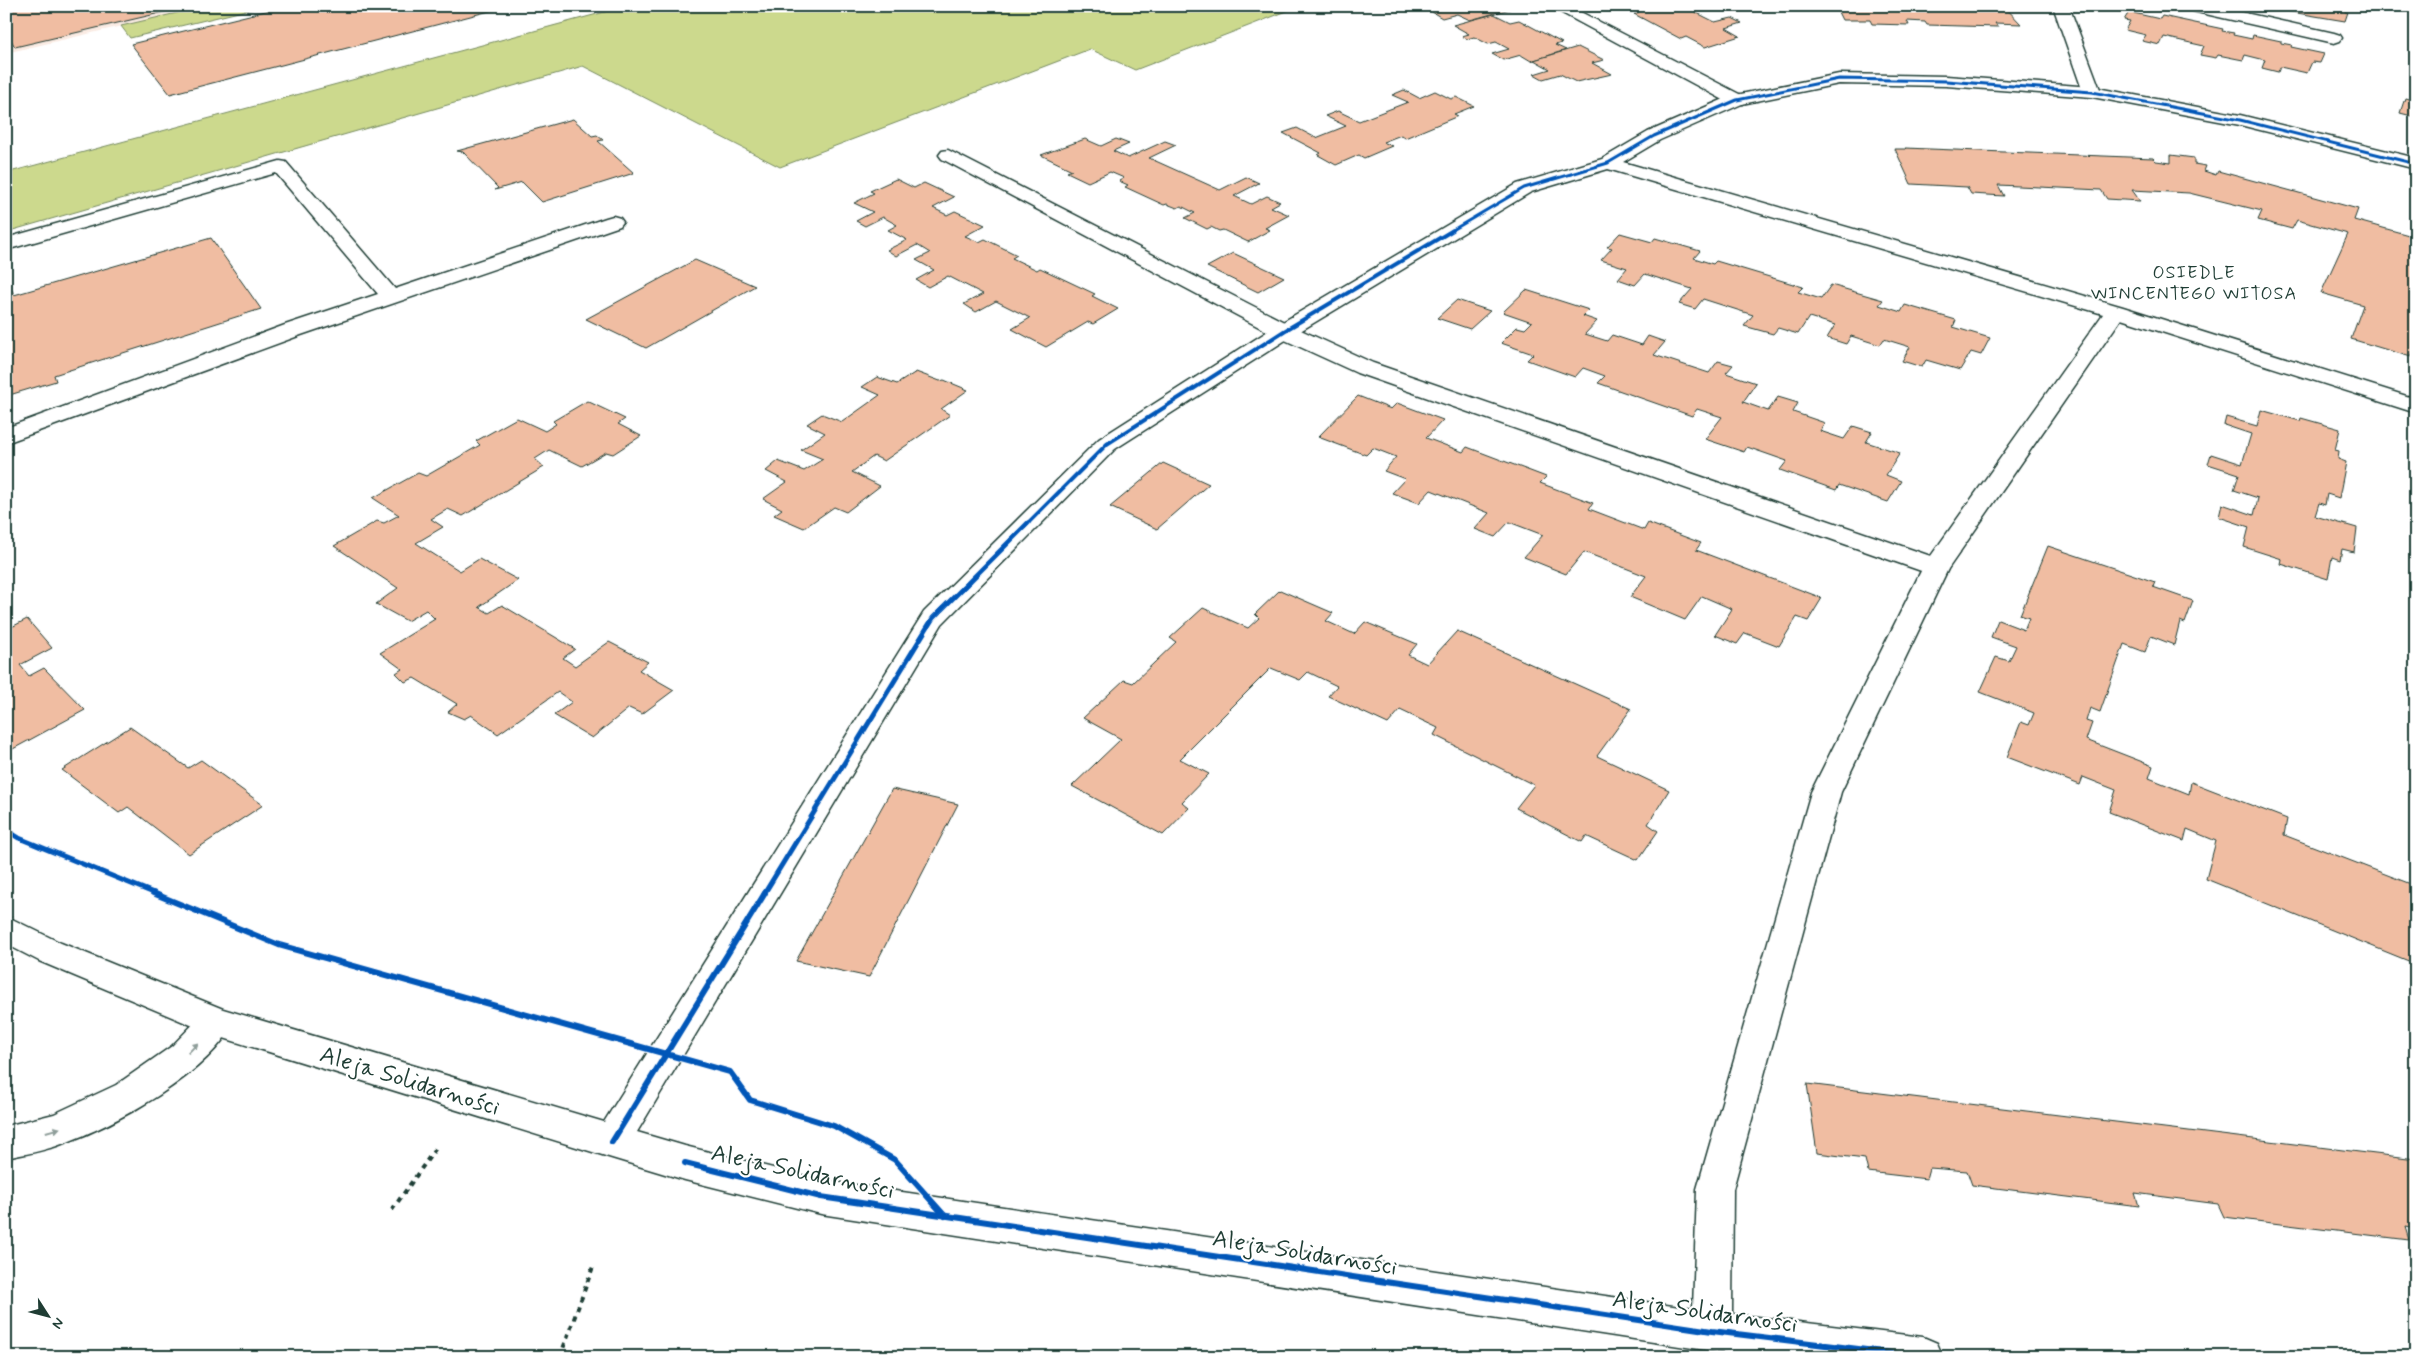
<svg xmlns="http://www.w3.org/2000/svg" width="2422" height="1363" viewBox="0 0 2422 1363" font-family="Mynerve,sans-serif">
<rect width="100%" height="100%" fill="#fff"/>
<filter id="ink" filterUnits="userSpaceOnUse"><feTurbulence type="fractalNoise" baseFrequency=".02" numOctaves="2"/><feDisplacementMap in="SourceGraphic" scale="10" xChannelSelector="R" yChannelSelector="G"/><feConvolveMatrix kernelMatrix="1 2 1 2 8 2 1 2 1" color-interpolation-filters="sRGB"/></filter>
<g filter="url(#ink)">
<path fill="#faebe3" d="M6,6h202l-202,47z"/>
<g fill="#ccd98d" stroke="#768b60">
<path d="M207,6h57l-134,32 -9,-12z"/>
<path d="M627,6h673l-165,64 -45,-21 -310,118 -197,-101 -577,166v-59z"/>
</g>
<g fill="#f0bda2" stroke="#1f3d34">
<path d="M6,6h184l-175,41 -9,-16z"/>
<path d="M286,6h223l-339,88 -39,-50z"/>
<path d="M1444,6h60l6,3 -40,11 -13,-6 -15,4 -10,-6 15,-4z"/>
<path d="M1628,6h71l-10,3 26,13 17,-4 10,5 -16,5 14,8 -35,11 -19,-10 -5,2 -47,-25 5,-2z"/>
<path d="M1841,6h163l17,18 -26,-1 3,4 -71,-2 -2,-3 -18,-1 2,4 -37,-1 -2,-4h-28l-5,-10h6z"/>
<path d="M2274,6h73l-2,6h3l-3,9 -72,-12z"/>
<path d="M2129,12l31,7 2,-3 61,13 -1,2 12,2 -1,2 19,4 1,-4 28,6v2l11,2 -1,2 33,7 -4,9 -8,-1 -5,11 -27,-6 -2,5 -16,-4 3,-8 -20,-5 -2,5 -25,-5 -2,3 -16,-3 4,-9 -40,-9 -4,8 -18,-4 4,-6 -21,-5 5,-9 -6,-1z"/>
<path d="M1494,14l16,8 9,-2 43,23 -7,2 11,5 -35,11 -10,-6 -18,5 -11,-6 17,-5 -13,-7 -8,2 -14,-7 -7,2 -5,-3 7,-2 -16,-9z"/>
<path d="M1578,47l26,13 -12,3 20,11 -36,8 -16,-8 -17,5 -9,-5 16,-5 -16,-9z"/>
<path d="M1404,90l15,8 16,-7 16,8 5,-2 18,9 -20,8 4,2 -53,22 -4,-3 -18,7 9,4 -28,12 -5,-3 -23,10 -18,-10 3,-2 -38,-20 14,-5 19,10 30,-12 -21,-10 13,-5 21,10 49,-19 -16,-7z"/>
<path d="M2405,98l11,3v16l-16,-4z"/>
<path d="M573,119l19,17 5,-1 6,5 -5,1 36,32 -92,29 -20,-20 -27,8 3,-2 -35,-36 -6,-1z"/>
<path d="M1085,139l16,7 15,-7 13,5 -16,7 15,7 37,-17 11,4 -27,13 71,32 26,-13 13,6 -25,13 17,8 16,-8 13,6 -9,5 18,8 -24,13 5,2 -22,12 -25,-12 -4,1 -8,-4 -4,2 -22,-11 10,-5 -14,-7 -4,2 -10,-4 -3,1 -39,-18 3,-2 -9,-4 5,-3 -14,-6 -22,10 -21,-10 5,-2 -31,-15z"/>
<path d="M1905,148l248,10 3,3 15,2v-8l23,3v6l12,2 -2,5 12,4 2,-4 140,38 -4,11 62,17v105l-5,15 -60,-18 12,-34 -42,-12 27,-59 -51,-14 -5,9 -34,-9 4,-9 -73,-18 -57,-3 8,11 -33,-2 -6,-9 -103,-5 6,11 -33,-2 -4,-7 -56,-3 -16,-35h11z"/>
<path d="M896,179l18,9 10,-5 30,14 -21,11 14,7 8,-4 30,14 -20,11 14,6 6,-3 32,16 -5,3 25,12 3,-2 55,26 -3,2 26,13 -25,15 -5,-2 -42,25 -34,-18 18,-11 -34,-17 -20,11 -12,-8 19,-10 -35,-18 -20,11 -12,-7 18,-10 -18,-10 14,-7 -13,-8 -21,11 -9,-6 20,-10 -19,-10 9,-5 -14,-8 -18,9 -9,-5 17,-9 -19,-9 20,-10 -4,-2z"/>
<path d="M1620,233l32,9 3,-4 45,13 -6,7 19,6 3,-3 87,26 -5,5 23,7 10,-14 52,15 -4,5 22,7 4,-7 51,15 -3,7 37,11 -9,17 -10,-3 -11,18 -34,-10 -4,7 -20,-6 8,-14 -26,-8 -4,6 -29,-9 -5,8 -19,-6 8,-13 -26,-8 -11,17 -20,-6 -5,6 -29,-8 9,-11 -50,-16 -8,10 -16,-5 13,-15 -47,-15 -10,11 -17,-6 9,-11 -26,-8 11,-12 -5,-1z"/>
<path d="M211,238l50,71 -207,66 2,6 -50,15v-104l6,-2 2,5z"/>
<path d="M1233,253l51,24 -26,15 -51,-25z"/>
<path d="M695,260l60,26 -109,62 -60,-29z"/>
<path d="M1526,290l63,20 -6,6 14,5 -12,13 22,7 5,-6 30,10 6,-9 17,6 -11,13 55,18 9,-12 15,4 -7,8 30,10 -13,19 25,9 10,-14 20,6 -5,9 32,11 -5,8 24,8 9,-13 19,6 -6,10 34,11 -14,22 15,6 -13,21 -49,-17 -3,5 -56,-20 7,-9 -40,-14 -3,5 -39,-13 17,-22 -25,-8 -5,7 -94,-33 7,-7 -22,-8 -8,9 -48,-17 6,-6 -32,-11 16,-16 8,2 7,-7 -29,-10z"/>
<path d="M1457,300l33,11 -20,18 -33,-11z"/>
<path d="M916,372l24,9 4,-1 24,10 -27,19 9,6 -66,46 -10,-5 -22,16 28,14 -34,26 -12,-5 -30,21 -30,-13 8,-6 -19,-10 24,-17 -21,-11 12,-10 26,10 19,-12 -22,-9 24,-17 -18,-9 15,-10 20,8 38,-27 -18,-8 15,-10 20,7z"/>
<path d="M1358,396l33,13 6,-6 46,17 -17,18 37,14 4,-5 79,30 -6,6 53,20 -4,6 55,21 4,-7 53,20 -5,7 126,48 -14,23 -11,-4 -18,29 -34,-13 -8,11 -22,-9 17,-26 -30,-13 -17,24 -55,-23 16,-21 -62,-24 -18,22 -42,-17 19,-22 -34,-13 -14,15 -20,-8 14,-16 -58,-23 -12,13 -27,-10 13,-14 -21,-8 12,-14 -23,-9 -7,7 -48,-18z"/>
<path d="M587,401l38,18 -7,5 23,12 -28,18 -7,-2 -24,14 -33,-16 -14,9 9,8 -81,49 -15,-7 -17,10 12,8 -27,16 44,28 19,-12 39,21 -39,27 10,6 13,-8 73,44 -12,9 12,8 34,-24 39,20 -9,8 35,20 -32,24 -13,-6 -37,30 -38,-23 18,-13 -14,-10 -60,42 -27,-19 -7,4 -16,-7 9,-8 -43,-26 -9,4 -9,-9 6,-4 -22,-16 55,-34 -9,-9 -19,11 -31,-17 22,-16 -64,-42 43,-25 7,2 15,-8 -26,-17 45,-25 8,3 54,-31 -4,-4 41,-23 28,13 11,-7 -3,-3z"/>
<path d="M2261,410l39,11 1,-3 39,11 -5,21 4,1 -1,8 8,3 -7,36 -12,-4 -2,11 -6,-2 -4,13 42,12 -3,24 -12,-3 -2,11 -8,-3 -4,22 -47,-15 1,-5 -38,-12 5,-20 -30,-10 3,-13 32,11 4,-17 -24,-8 5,-16 -31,-10 3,-10 31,10 9,-30 -27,-9 2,-8 31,9z"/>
<path d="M1163,463l46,21 -52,45 -47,-22z"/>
<path d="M2048,546l107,36 -2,5 40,14 -8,22 -5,-2 -6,24 -23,-9 -6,16 -21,-8 -24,68 -10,-4 -4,13 6,2 -6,17 67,26 -4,12 40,16 2,-12 96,37 -3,16 132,51v78l-210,-85 10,-38 -29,-12 -3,12 -75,-29 7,-22 -33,-13 -3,8 -73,-28 14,-35 8,3 5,-12 -54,-21 16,-35 13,4 7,-15 -25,-9 7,-17 26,10 5,-12 -9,-3z"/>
<path d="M1280,590l53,23 -7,8 28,13 11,-12 52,22 -9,11 19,9 30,-33 174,78 -34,47 72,34 -21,34 10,7 -20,29 -52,-24 -4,6 -66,-34 18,-23 -100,-50 4,-7 -38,-18 -12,14 -60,-28 9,-10 -29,-14 -8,8 -29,-12 -91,91 29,15 -27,28 7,6 -26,27 -91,-49 49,-47 -38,-21 41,-38 9,3 43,-41 -6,-4 33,-30 45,20 11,-10 -4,-4z"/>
<path d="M27,619l25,29 -32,17 9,11 15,-8 41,42 -74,40 -5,-6v-114z"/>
<path d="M130,727l58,41 13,-8 62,45 -74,49 -61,-47 -9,6 -57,-43z"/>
<path d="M892,789l66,15 -89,173 -73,-16z"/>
<path d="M1807,1084l609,75v70l-11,-2 4,13 -185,-23 -6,-13 -83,-11 4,13 -167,-21 -5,-14 -37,-3 -3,11 -59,-7 -3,-13 -48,-6z"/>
</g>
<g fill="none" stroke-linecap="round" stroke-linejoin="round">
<g stroke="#1f3d34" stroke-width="3">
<g id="lane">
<path d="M1549,6h20l174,90 3,4 -3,4h-12z"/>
<path d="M2053,6h16l32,86 -3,4h-12l-3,-4z"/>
<path d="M2184,6h30l120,27 6,2 2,3 -2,3 -6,2 -142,-32z"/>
<path d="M948,150l344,176 81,37 572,198 4,6 -4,6 -9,2 -9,-2 -570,-200 -81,-37 -334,-177 -3,-4 3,-4z"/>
<path d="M280,161l6,1 109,127 211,-71 7,-2 7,2 3,4 -3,4 -319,109 -295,108v-15l279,-103 93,-31 -102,-121 -270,77v-12z"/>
<path d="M217,1008l12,4 5,10c-25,52 -119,103 -172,122 -18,7 -37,10 -56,14v-32l48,-12 62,-29 56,-39 33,-34z"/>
</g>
</g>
<g stroke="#1f3d34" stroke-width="3">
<path id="street" d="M1839,74l107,2 146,11 148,28 176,43v11l-176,-44 -148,-28 -146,-11 -107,-2 -97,20 -82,36 -37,22 500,145 293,92v14l-295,-94 -173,250 -107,223 -108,397 -1,125 191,23 14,6 6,14h-181l-50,-6 -891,-137 -136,-34 -73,-22 -395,-122 -178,-75 -33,-17v-28l55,27 162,66 381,113 320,-510 175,-173 177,-113 241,-142 85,-25 46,-27 83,-36zM1608,169l495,145 -180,253 -112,225 -114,397 -4,120 -872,-129 -136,-34 -48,-14 305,-508 173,-175 177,-113 239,-144z"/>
</g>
<g stroke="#1f3d34" stroke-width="4" stroke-dasharray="5 5" stroke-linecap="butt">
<path d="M392,1210l46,-65"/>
<path d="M560,1357l34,-93"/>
</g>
<use href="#lane" fill="#fff" fill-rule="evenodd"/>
<use href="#street" fill="#fff" fill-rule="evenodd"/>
<g stroke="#fff" stroke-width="5">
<path id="cycleway-far3" d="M1451,231l73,-43 84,-25 46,-27 83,-36 102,-21 107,2 146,11 148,28 176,44"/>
</g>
<g stroke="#fff" stroke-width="6">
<path id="cycleway-far2" d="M1027,524l80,-80 177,-113 169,-101"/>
</g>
<g stroke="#fff" stroke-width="8">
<g id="cycleway-far1">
<path d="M6,830l13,8 137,56"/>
<path d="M764,894l169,-276 95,-95"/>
</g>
</g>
<g stroke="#fff" stroke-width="9">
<g id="cycleway">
<path d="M153,893l126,52 451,127 20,28 84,26 61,34 50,56"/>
<path d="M612,1142l153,-249"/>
<path d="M685,1163l136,34 891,134 211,26"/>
</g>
</g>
<use href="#cycleway-far3" stroke="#0057b8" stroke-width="3"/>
<use href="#cycleway-far2" stroke="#0057b8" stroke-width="4"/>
<use href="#cycleway-far1" stroke="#0057b8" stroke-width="5"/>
<use href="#cycleway" stroke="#0057b8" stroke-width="6"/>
</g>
<defs><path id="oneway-solid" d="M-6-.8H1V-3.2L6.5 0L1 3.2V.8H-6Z" transform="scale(1.25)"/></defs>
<g fill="#8f9e9a">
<use href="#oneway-solid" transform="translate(193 1048) rotate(-46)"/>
<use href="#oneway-solid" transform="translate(53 1130) rotate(-16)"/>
</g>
</g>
<g text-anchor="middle" stroke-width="4.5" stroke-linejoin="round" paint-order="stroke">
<g font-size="18" letter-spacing="1" fill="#1f3d34" stroke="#fff">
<text x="2194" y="278">OSIEDLE<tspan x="2194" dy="21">WINCENTEGO WITOSA</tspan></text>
</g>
<g font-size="24" fill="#1f3d34" stroke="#fff">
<text transform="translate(410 1080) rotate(17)" y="8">Aleja Solidarności</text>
<text transform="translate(803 1171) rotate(12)" y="8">Aleja Solidarności</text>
<text transform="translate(1305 1252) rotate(9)" y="8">Aleja Solidarności</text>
<text transform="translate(1705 1311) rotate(8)" y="8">Aleja Solidarności</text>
</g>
</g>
<rect width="2422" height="1363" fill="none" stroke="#fff" stroke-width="25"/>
<rect x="12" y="12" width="2397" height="1338" fill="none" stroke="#1f3d34" stroke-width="2" filter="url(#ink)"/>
<g transform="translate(48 1316) rotate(126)" stroke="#ffffff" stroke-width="4" paint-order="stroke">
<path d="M0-4L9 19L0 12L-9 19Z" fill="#1f3d34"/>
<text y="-8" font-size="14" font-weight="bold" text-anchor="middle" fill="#1f3d34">N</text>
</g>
</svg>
